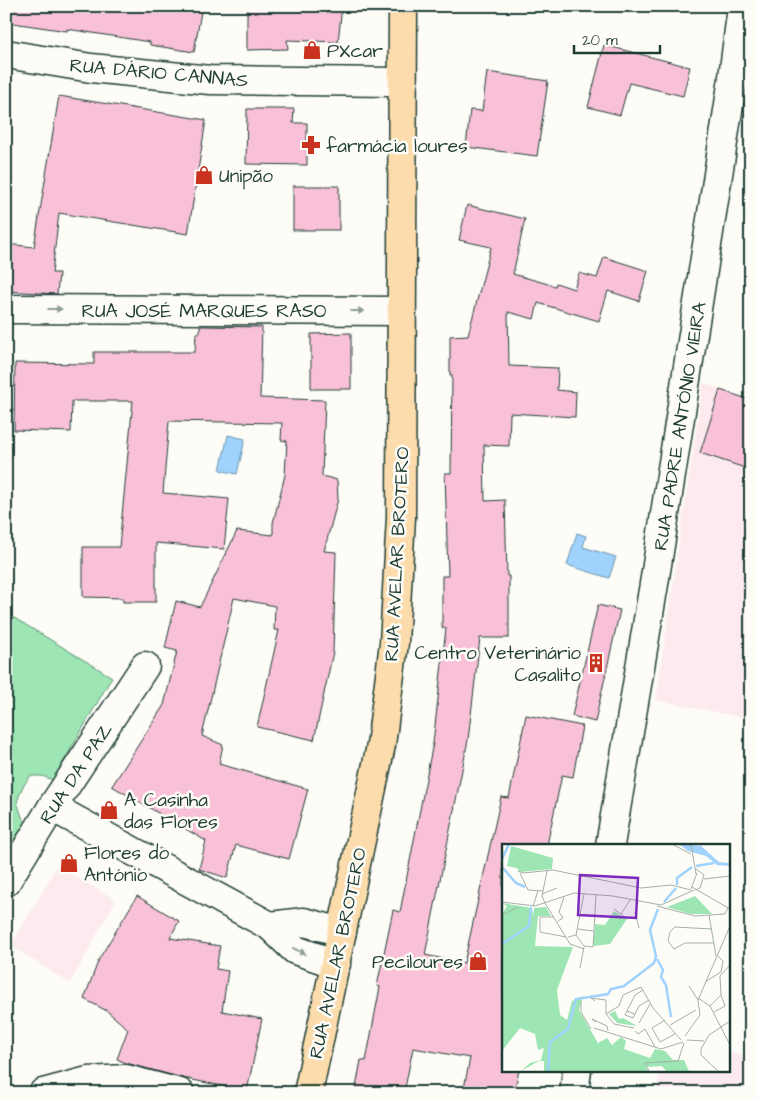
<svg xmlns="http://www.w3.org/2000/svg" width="757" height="1099" viewBox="0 0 757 1099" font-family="'Architects Daughter',sans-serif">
<rect width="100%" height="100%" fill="#fdfcf7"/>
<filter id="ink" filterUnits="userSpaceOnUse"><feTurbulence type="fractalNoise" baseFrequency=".02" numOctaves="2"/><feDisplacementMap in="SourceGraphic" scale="10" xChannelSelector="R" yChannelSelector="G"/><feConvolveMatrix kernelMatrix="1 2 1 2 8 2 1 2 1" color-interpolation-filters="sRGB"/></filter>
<g filter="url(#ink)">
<g fill="#fceaee">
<path d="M703,383l48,17v319l-95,-19z"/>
<path d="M57,866l59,34 -46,83 -59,-37z"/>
<path d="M728,1053l23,2v38h-94l3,-23h68z"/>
</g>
<path fill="#9de6b4" stroke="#5e9274" d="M6,613l106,64 -59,103 -11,-4h-12l-8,12 -5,14 5,15 10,15 -26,35z"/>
<g fill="#9fd2fd" stroke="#6c96ad">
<path d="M228,435l17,4 -8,35 -17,-4z"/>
<path d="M577,533l9,3 -3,11 33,10 -7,21 -42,-13z"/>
</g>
<g fill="#f9c1d8" stroke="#1f3d34">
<path d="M6,6h196l-8,46 -44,-7v-3l-83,-13v2l-61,-9z"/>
<path d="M247,6h95l-4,36 -51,-2 1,9 -41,1z"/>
<path d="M604,45l86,22 -7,29 -54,-13 -9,32 -32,-8z"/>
<path d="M487,72l61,9 -11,75 -71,-9 4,-37 12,1z"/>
<path d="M59,96l147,24 -18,114 -129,-21 -7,60h7l-2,21 -51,-3v-47l28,3z"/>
<path d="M247,109h47l-1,14h14v42l-61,-1z"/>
<rect x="293" y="186" width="46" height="44"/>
<path d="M467,205l58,14 -12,55 42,12 1,-3 18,6 5,-16 18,5 7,-21 44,14 -9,30 -31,-10 -9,30 -61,-18 -4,16 -26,-7 1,54 49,2 -1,22 19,2 -1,25 -65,-4 -1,33 -25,-1 1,56 20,-1 2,76h2v62h-29l-12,102 -43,215 39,8 37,-166 8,1 17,-83 56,11 -9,51 -11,-2 -15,70h-44v225h16l-5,23h-51l7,-35 -57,-10 -9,45h-49l6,-33 5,1 14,-74 -3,-1 16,-76 7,2 33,-169 13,-115h-4v-52h6l-3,-103h6l1,-98h-2v-39l18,-1 23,-88 -32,-7z"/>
<path d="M200,326l62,1 -2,71 65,2 -3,76 15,4 1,19 -14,52 12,1 -3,100 -19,88 -57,-13 22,-97h-5l1,-24 -41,-8 -32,138 21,9 -4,19 89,25 -19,70 -53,-14 -9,33 -28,-9 7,-28 -94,-55 52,-81 13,-54 -12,-3 11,-47 24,6 37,-76 36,4v-12l12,-48 2,-34 -6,-1 1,-17 -113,-2 -6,72 66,6 -5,50 -68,-6v59h-33v-4l-40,-1v-50h36l14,-146h-61l-1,31 -57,-2 1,-67 79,1v-12h101l1,-19h4z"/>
<path d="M351,333v56h-40v-55z"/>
<path d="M720,390l31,10v70l-51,-17z"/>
<path d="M598,605l22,5 -25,112 -23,-6z"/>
<path d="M137,896l42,25 -9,17 50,8 -4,23 12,2 -6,40 40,8 -15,72 -64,-13 -57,-15 -9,-4 11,-30 -21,-18 -23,-12 15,-40z"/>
</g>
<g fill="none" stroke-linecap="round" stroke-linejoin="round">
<g stroke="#1f3d34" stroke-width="31">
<g id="street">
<path d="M6,54l85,14 119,12 187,2 6,2"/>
<path d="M6,309l396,2"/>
<path d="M52,807l218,119 25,24 41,14"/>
<path d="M610,845l44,-261 78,-499 10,-79"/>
<path d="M6,882l46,-75 93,-141"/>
<path d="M270,926l34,-4 38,10"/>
<path d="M43,1093l45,-12 38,-2 54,14"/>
<path d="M574,1093l3,-23"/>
</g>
</g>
<g stroke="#1f3d34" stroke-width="31">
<path id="primary" d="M308,1093l73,-348 13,-102 7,-126 2,-511"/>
</g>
<use href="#street" stroke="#fdfcf7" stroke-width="28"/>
<use href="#primary" stroke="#fcdcac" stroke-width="28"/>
</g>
<defs><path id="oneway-solid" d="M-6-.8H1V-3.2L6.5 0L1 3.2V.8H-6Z" transform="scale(1.25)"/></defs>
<g fill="#8e9c96">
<use href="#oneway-solid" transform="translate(55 309)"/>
<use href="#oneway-solid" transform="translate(357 311)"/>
<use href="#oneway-solid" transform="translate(299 951) rotate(26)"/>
</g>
</g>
<defs>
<g id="shop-bare" transform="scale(1.5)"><path d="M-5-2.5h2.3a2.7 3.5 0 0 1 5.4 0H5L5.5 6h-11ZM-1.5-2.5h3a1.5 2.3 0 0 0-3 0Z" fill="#c8321e" stroke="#fdfcf7" stroke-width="2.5" paint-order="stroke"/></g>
<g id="pharmacy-bare" transform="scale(1.5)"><path d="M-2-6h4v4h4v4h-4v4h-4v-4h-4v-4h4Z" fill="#c8321e" stroke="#fdfcf7" stroke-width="2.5" paint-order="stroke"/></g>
<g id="building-bare" transform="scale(1.5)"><path d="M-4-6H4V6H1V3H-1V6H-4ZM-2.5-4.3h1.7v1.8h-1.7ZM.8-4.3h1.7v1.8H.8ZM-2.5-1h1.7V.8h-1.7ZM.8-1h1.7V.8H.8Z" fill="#c8321e" stroke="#fdfcf7" stroke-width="2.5" paint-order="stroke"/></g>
</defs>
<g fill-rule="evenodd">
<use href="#shop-bare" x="312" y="50"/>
<use href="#pharmacy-bare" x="311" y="145"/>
<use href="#shop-bare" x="204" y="175"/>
<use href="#building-bare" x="596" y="663"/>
<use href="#shop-bare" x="109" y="810"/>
<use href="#shop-bare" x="69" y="863"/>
<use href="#shop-bare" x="478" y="961"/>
</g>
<g text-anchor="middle" stroke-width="5" stroke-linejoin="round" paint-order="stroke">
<g font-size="19" fill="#1f3d34" stroke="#fdfcf7" text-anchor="start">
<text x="327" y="57">PXcar</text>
<text x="326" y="152">farmácia loures</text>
<text x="219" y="182">Unipão</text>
<text x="581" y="659" text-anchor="end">Centro Veterinário<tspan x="581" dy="22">Casalito</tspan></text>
<text x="124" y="806">A Casinha<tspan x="124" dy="22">das Flores</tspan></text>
<text x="84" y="859">Flores do<tspan x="84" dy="22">António</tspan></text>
<text x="463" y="968" text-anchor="end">Peciloures</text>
</g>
<g font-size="19" fill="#1f3d34" stroke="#fdfcf7">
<text transform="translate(159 72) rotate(5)" y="7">RUA DÁRIO CANNAS</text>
<text x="204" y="317">RUA JOSÉ MARQUES RASO</text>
<text transform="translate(679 426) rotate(-81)" y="7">RUA PADRE ANTÓNIO VIEIRA</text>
<text transform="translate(396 554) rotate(-87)" y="7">RUA AVELAR BROTERO</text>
<text transform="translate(75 773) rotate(-57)" y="7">RUA DA PAZ</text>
<text transform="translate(337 953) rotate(-78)" y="7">RUA AVELAR BROTERO</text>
</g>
</g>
<g transform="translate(502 844)">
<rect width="228" height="228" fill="#fdfcf7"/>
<path d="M9,2l42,12 -1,11 -32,3 -3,-4 -10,-2zM193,52l17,18h-22l-23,-7zM0,59l30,5 1,8 1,-8 12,-1 5,9h-13l-3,30 38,1 -16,43 3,25 7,5 5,-19 11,-5 -4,14 19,33 9,-5 5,7 9,-8 5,4 -2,8 26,9 5,-9 10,2 8,9h11l5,11h-23l-4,-5 -16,1 2,4h-104v-10h-5l-18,10 9,-8 11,-3 3,-12 -6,2 -3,-16 -15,-6 -18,23v-137l5,-8zM112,67l13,8 -17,25 -17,2 2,-22 10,1zM113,167l4,8 4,-1 14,8 -20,-3 -8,-9z" fill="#9de6b4"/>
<path d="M177,0l22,2 18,16 10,1v3l-12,-1 -11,-9 -18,-5z" fill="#9fd2fd"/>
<path fill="none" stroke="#9fd2fd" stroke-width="2.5" d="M0,15l7,-15M194,22l18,-3M0,23l14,16 9,4M175,41v-7l15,-11M162,58l12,-14M0,100l27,-18 2,-19M155,115l6,11 -2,7 5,8 5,32M46,227l2,-29 18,-13 8,-30 32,-5 3,-5 13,-3 30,-23 2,-7 -6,-26 8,-21"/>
<path fill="none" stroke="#a4b0a9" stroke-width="1" d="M170,0l19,10M189,0l5,30M193,24l9,7 -4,13 -5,2M16,27l5,2 30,-3 88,18 30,-3 20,5M45,27l-5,25 3,7 25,41 14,5M18,29l8,17 15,1M202,35l26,-3M190,43l38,22M189,45l6,-16M40,50l15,-6M0,58l33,4 39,-13 39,3 48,9 33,-15M136,58l-3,11 4,15M31,62l5,-15M155,62l38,10 30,-2 3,-6M112,65l14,10M119,70l9,-14M0,71l16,-8M207,71l7,41M52,73h-14v15l26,5M56,77l5,-3 -4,-6 5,-15M76,85l15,2M210,85l-37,-2 -5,5 -2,9 6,8 11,-6h29M74,91l8,11 9,1 3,-52M66,93l8,-2 8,-41M78,124l4,-21M203,138l16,-10 2,-11 -6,-6M141,146l-8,5 -8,16 8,3 4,-8 10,-6M196,154l12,8 20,39M196,156l32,-74M79,157v11l10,17M93,157l-4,-3 15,2v14l8,10 20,4M208,162l11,-11 -1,-19 10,-11M125,167l-2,4 8,3 2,-4M212,168l11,-6 -4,-11M104,170l13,-8 4,-11 18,-8 12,21 28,32M163,176l-13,8 8,14 15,-8M94,178l-4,-3 15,7 1,5M137,179l11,-19M168,181l26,-15M92,184l67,21 22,-7M133,187l3,3 7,-5 10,18M183,192l15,-21 -2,-15 -9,-14M185,196l17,1M147,227l-4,-8 33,-2 6,-18M216,227l-17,-16v-6l8,-14 21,-14"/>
<path fill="#7b2cbf" fill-opacity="0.15" stroke="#7b2cbf" stroke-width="2.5" d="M78,31l58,3 -2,40 -58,-3z"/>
<rect width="228" height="228" fill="none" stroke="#1f3d34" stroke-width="2.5"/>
</g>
<rect width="757" height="1099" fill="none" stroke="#fdfcf7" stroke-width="25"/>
<rect x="12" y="12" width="732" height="1074" fill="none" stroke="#1f3d34" stroke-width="2" filter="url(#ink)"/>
<path d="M574 45v8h86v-8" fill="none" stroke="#1f3d34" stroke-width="2.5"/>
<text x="582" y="45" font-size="15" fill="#1f3d34" stroke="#fdfcf7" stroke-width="4" paint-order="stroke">20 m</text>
</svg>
